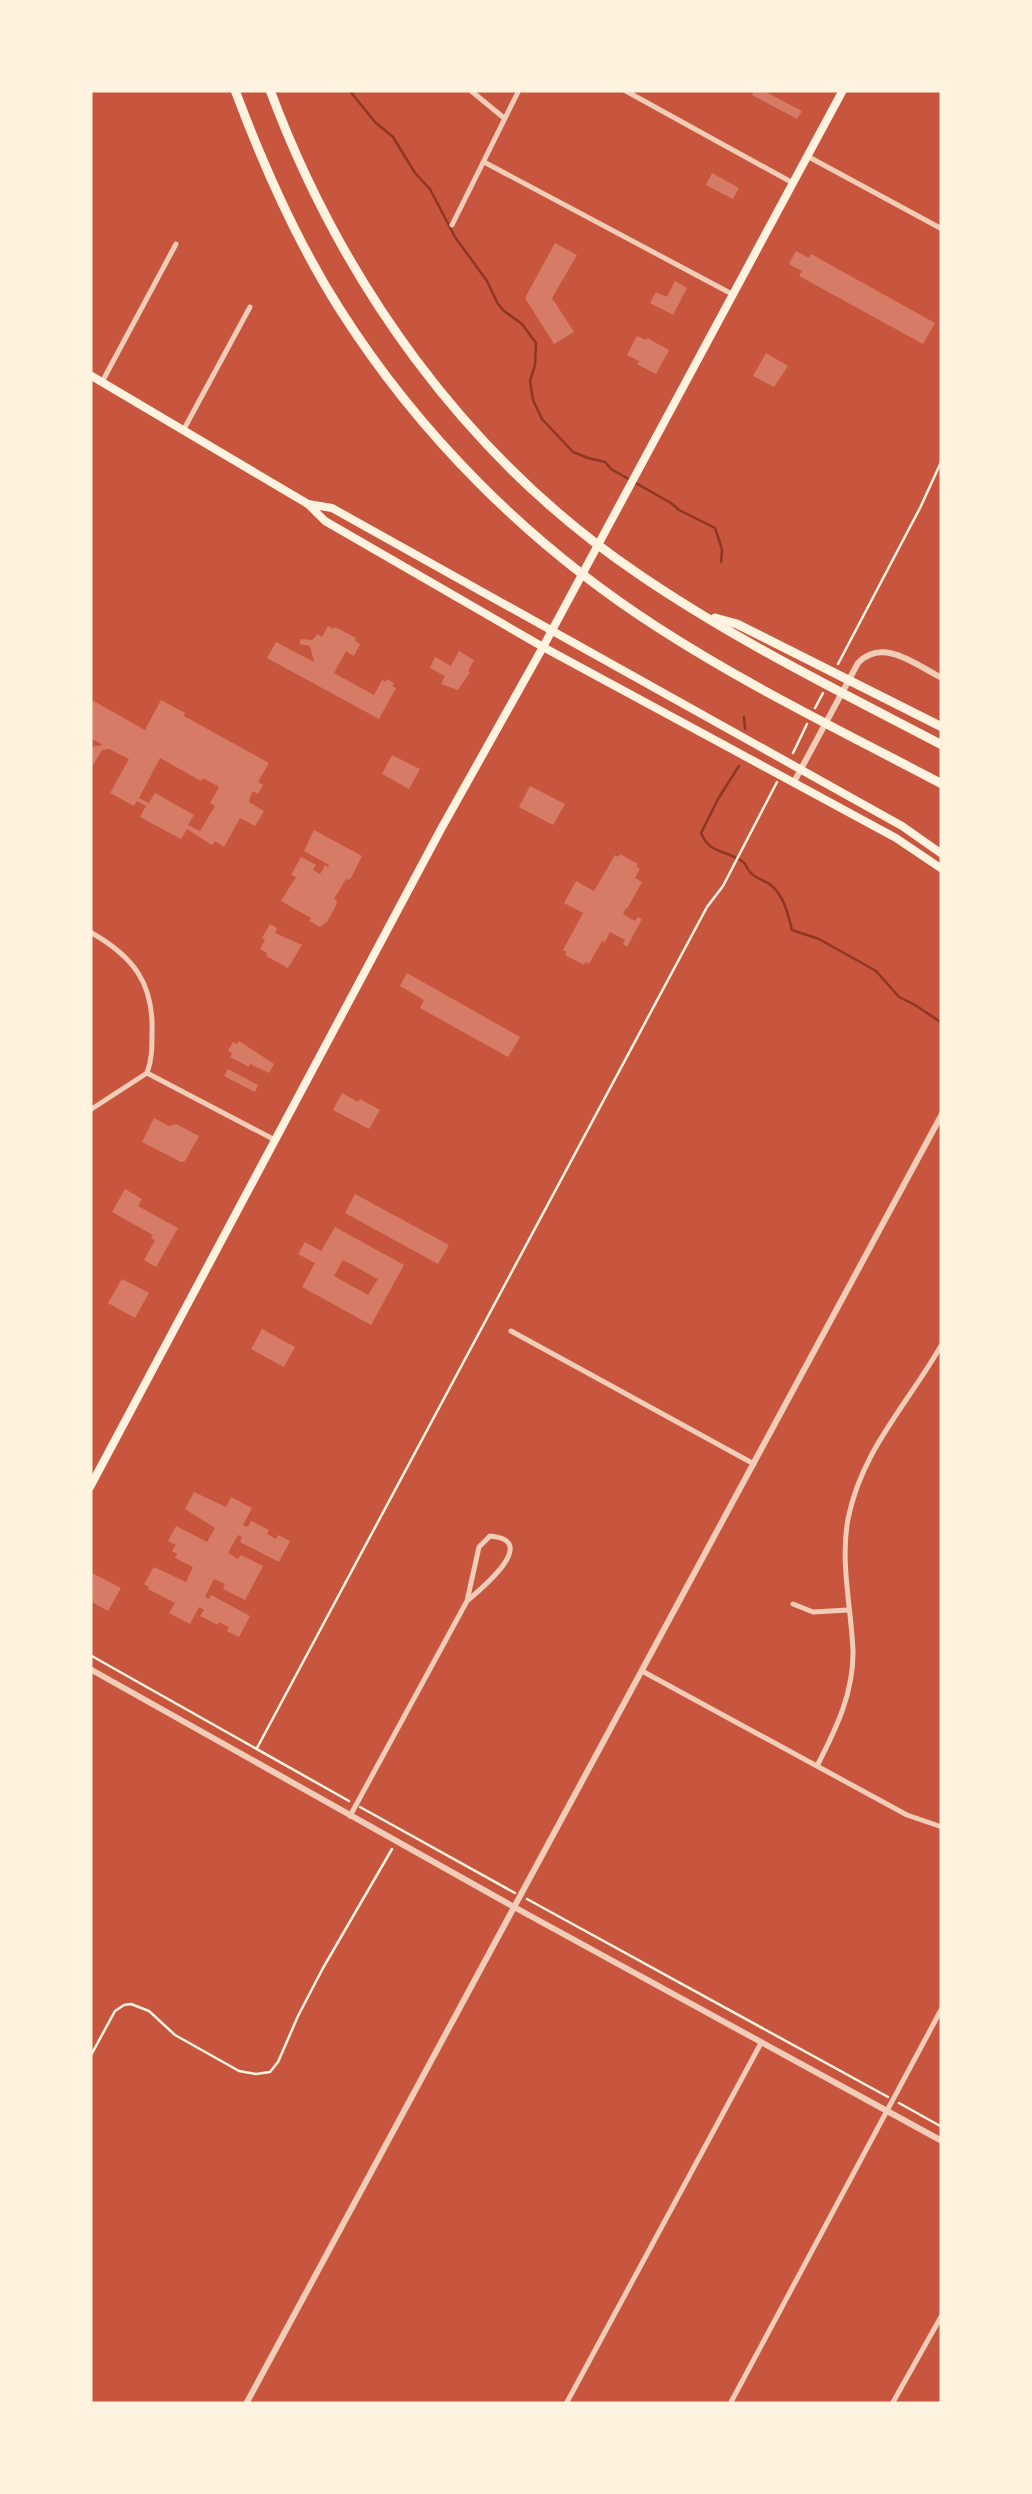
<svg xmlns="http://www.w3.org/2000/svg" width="1032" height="2494" viewBox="0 0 1032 2494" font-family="'Crimson Pro',serif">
<rect width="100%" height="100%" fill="#c8553d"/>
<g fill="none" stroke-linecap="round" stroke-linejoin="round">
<g stroke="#8f3625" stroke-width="2.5">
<path d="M349,90l26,32 18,15 22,36 15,16 25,48 32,44 11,23 6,7 18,13 14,19 -1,22 -5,16 3,19 9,19 31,33 15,6 17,4 6,7 60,34 8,7 36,18 7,21 -1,13"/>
<path d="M744,717l1,12"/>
<path d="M739,766l-21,33 -17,34c8,20 23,17 39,27 9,5 3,4 10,12 6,7 14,8 21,13 13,11 17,29 21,45l27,9 57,32 23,26 16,8 27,18"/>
</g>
</g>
<g fill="#d67c66" fill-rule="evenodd">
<path d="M755,90h7l40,21 -5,8 -45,-24z"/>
<path d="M712,173l27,15 -6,11 -27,-14z"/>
<path d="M555,243l22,12 -25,43 22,34 -20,12 -29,-46z"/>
<path d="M796,251l13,7 2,-4 124,69 -12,21 -124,-68 3,-5 -13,-7z"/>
<path d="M675,281l12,7 -14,27 -23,-12 6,-11 11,5z"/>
<path d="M637,336l9,4 1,-2 22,12 -13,24 -19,-10 2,-3 -12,-6z"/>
<path d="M766,353l22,13 -14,21 -21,-11z"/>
<path d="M328,626l6,3 1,-2 21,11 -1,3 5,3 -6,12 -8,-5 -12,22 40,22 8,-15 4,2 1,-3 7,4 -2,3 4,2 -17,31 -112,-61 9,-16 38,20 -4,-16 -11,-2 2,-5 11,1 6,-6 4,3z"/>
<path d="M459,651l15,9 -6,11 2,1 -12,18 -17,-6 4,-8 -15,-8 5,-11 16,9z"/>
<path d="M90,699l55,31 16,-30 24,13 -1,3 85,47 -11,19 5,3 -5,9 -5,-3 -3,6 -1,5 15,9 -9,15 -15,-8 -16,29 -9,-6 -3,4 -25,-16 -6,10 -41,-22 6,-11 -9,-5 -3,5 -24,-13 19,-34 -20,-10 -7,1 -9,15 -3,-1v-17l13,-2 -13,-7zM160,758l41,23 2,-3 16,9 -9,16 5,3 -15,25 -12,-6 6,-10 -39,-22 -6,10 -10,-5z"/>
<path d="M392,755l28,14 -11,20 -27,-15z"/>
<path d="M530,786l35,18 -12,21 -34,-18z"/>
<path d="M314,830l48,26 -11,22 -3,2 -2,-1 -12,20 3,2 -1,4 -9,17 -7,5 -11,-6 2,-3 -30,-17 15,-24 -5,-2 10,-18 15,8 -3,5 7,4 5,-9 3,2 1,-2 -25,-14z"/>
<path d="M620,854l18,10 -2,2 4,3 -5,9 7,4 -15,27 -1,-1 -3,6 12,7 3,-4 4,2 -15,28 -4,-3 2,-4 -15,-8 -5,10 -3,-1 -13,23 -4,-2 -1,3 -19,-10 2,-3 -4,-2 20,-37 -19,-10 12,-22 18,10 21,-36 3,2z"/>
<path d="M270,924l7,4 -2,5 27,12 -14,23 -22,-12 1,-3 -7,-4 5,-9 -3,-2z"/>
<path d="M407,973l113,64 -12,20 -88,-49 4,-8 -24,-14z"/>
<path d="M239,1041l35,23 -5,9 -19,-9 -1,3 -19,-10 2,-4 -4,-2 5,-9 4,2z"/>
<path d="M228,1069l30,16 -3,7 -31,-16z"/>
<path d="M342,1093l16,9 2,-3 20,11 -11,19 -36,-19z"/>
<path d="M154,1118l15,8 7,-2 23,12 -14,25 -4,1 -39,-20z"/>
<path d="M125,1189l17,10 -4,7 40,22 -22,39 -12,-7 11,-20 -4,-2 2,-3 -41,-23z"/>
<path d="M355,1194l94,51 -11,19 -93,-51z"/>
<path d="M335,1227l69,38 -33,60 -69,-38 13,-24 -17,-9 7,-12 16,9zM343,1260l35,19 -10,16 -34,-19z"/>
<path d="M122,1279l27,14 -14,25 -27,-15z"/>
<path d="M262,1329l33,18 -11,20 -33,-18z"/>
<path d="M194,1492l32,15 5,-10 21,11 -9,17 5,2 3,-6 18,9 -2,4 9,5 2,-4 12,6 -11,21 -39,-20 2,-5 -4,-2 -10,18 10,6 3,-4 22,11 -18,34 -22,-11 2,-5 -11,-5 -9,18 4,2 2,-4 39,21 -11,21 -12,-6 2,-4 -10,-5 -1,3 -18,-9 4,-6 -5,-3 -9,17 -21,-11 6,-10 -27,-14 1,-2 -5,-3 10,-17 32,15 7,-15 -18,-9 2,-4 -5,-3 4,-6 -8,-4 8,-15 31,16 8,-14 -30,-19z"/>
<path d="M90,1572l31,16 -13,23 -18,-10z"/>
</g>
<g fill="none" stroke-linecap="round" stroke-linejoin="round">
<g stroke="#fff3e0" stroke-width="2.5">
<path d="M838,664l82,-156 22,-48"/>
<path d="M815,708l8,-15"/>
<path d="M793,753l14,-29"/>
<path d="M90,1655l259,146"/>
<path d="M257,1748l450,-841 16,-21 54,-104"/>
<path d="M360,1807l155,86"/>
<path d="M527,1899l361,198"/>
<path d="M90,2057l25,-46 9,-6 7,-1 18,7 26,24 64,36 17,3 14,-2 8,-10 20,-46 25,-48 69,-119"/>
<path d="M899,2103l43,24"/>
</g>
<g stroke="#f1ccb7" stroke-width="5">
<path d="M470,90l34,28"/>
<path d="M624,90l169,93"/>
<path d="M807,156l135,73"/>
<path d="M484,162l248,132"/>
<path d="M452,225l67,-135"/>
<path d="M102,382l74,-138"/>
<path d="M184,429l66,-122"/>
<path d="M90,932c43,24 64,51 62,101 0,14 0,27 -5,40"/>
<path d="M147,1073l128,67"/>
<path d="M90,1110l57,-37"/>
<path d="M511,1331l243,133"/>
<path d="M793,1604l20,8 35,-2"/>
<path d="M642,1671l265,144 35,12"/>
<path d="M817,1766c19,-37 37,-74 36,-116 -2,-44 -13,-88 -5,-131 14,-70 60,-115 94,-175"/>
<path d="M350,1816l117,-215c14,-12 74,-61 23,-65l-11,11 -12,54"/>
<path d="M566,2404l195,-361"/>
<path d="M730,2404l212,-396"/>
<path d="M892,2404l50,-89"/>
</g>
<g stroke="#f1ccb7" stroke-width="6">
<path d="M794,782l64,-119c25,-26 58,2 84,15"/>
<path d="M90,1669l424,238 428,234"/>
<path d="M246,2404l696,-1290"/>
</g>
<g stroke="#fff3e0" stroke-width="8">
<path d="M90,375l218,129 17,17 218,126 353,191 46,31"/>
<path d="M308,504l24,4 570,318 40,28"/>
</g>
<path stroke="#fff3e0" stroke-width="8" d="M90,1487l351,-658 102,-182 300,-557"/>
<g stroke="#fff3e0" stroke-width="9">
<path d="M235,90c28,75 61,150 104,218 81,128 191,237 318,319 91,59 190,107 285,157"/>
<path d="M270,90c72,193 196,367 367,483 96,66 202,118 305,172"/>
<path d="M715,618l22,6 205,103"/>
</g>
</g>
<rect width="1032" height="2494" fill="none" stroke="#fff3e0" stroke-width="185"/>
</svg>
